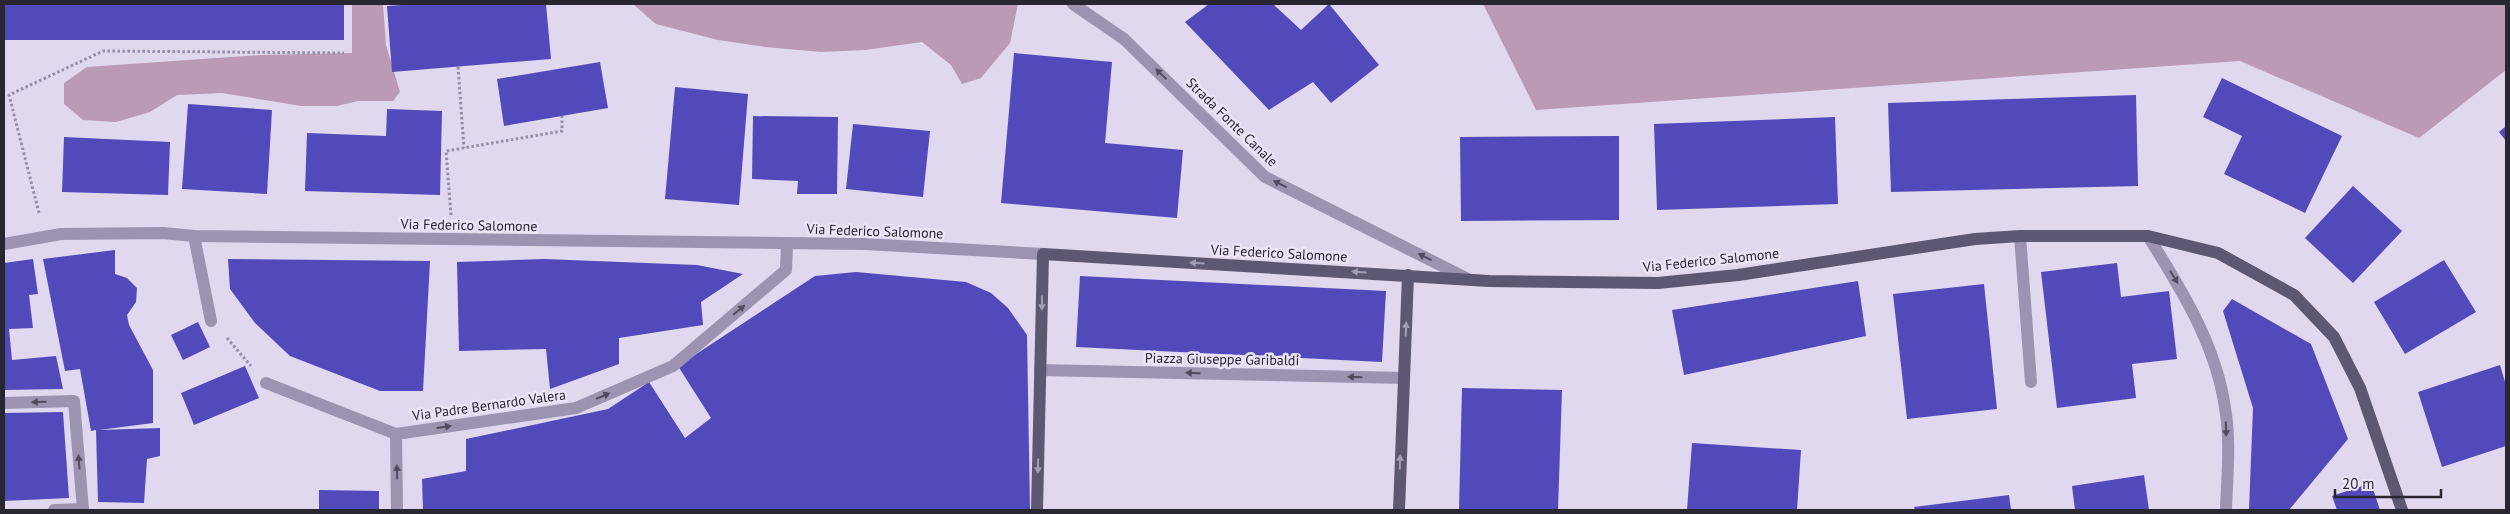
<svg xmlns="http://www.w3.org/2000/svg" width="2510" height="514" viewBox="0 0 2510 514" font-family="'PT Sans',sans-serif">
<rect width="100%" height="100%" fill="#e0d8ee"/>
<g fill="#bb9ab6">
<path d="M352,4h31l3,41 14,47 -7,9h-35l-21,5h-36l-79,-13 -45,2 -27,17 -34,10 -33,-2 -19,-16v-21l23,-16 173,-12 92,-2z"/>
<path d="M633,4h385l-8,39 -29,35 -19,6 -11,-19 -29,-23 -57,8 -44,2 -56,-5 -47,-7 -62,-16z"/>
<path d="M1483,4h1023v66l-87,68 -179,-77 -704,49z"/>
</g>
<g fill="#5249bb">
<rect x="4" y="4" width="340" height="36"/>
<path d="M416,4h130l5,55 -159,13 -5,-66z"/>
<path d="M1209,4h64l28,26 28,-26 50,61 -48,38 -18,-21 -44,28 -84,-88z"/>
<path d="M1014,53l98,9 -7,81 78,7 -6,68 -176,-15z"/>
<path d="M600,62l8,46 -104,18 -7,-47z"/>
<path d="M2222,78l120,58 -37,77 -81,-39 18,-38 -39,-19z"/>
<path d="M675,87l73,7 -9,111 -74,-6z"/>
<path d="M2136,95l2,91 -247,6 -3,-89z"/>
<path d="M188,104l84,6 -5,84 -85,-5z"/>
<path d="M387,109l55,2 -2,84 -135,-4 2,-58 79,3z"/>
<path d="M753,116l85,1 -1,77h-40l1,-13 -46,-2z"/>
<path d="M1835,117l3,87 -181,6 -3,-86z"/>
<path d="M853,124l77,7 -7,66 -77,-8z"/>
<path d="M2506,126v15l-7,-9z"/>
<path d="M1619,136v84l-158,1 -1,-84z"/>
<path d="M64,137l106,5 -2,53 -106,-3z"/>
<path d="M2353,186l49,45 -49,52 -48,-45z"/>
<path d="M115,250v24l12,4 10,10 -1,14 -9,13 2,10 24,45v53l-54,7 61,-2v28l-13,3 -3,44 -46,-1 -2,-72 -5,1 -11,-62 -15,2 -22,-112z"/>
<path d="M33,259l5,35 -9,1 4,33 -24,1 3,31 44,-4 7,33 -59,1v-127z"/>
<path d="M228,259l202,2 -7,130h-43l-90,-35 -35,-33 -25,-34z"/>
<path d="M544,259l153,6 46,9 -42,28 2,23 -84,13v26l-69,25 -4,-40 -87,2 -2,-89z"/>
<path d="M2444,260l32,52 -71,42 -31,-52z"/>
<path d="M2117,263l4,34 48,-6 8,68 -45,5 4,34 -79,10 -16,-136z"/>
<path d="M856,272l110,10 25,11 17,15 19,27 3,175h-607l-1,-31 44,-8v-32l142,-30 41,-27 36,56 26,-20 -33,-52 137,-90z"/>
<path d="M1080,276l306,15 -4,71 -306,-15z"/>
<path d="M1858,281l8,55 -182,39 -12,-65z"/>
<path d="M1984,284l13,125 -90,10 -14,-125z"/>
<path d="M2232,299l79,45 37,95 -59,71h-40l4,-102 -30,-97z"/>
<path d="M198,322l12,25 -27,13 -12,-25z"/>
<path d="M2500,365l6,20v61l-64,21 -24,-75z"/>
<path d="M245,366l14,32 -65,27 -13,-32z"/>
<path d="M1462,388l100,2 -4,120h-99z"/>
<path d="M63,412l6,86 -65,3v-88z"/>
<path d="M1692,443l109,7 -4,60h-110z"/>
<path d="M2144,475l5,35h-74l-3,-24z"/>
<path d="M2371,483l9,27h-43l-5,-14z"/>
<path d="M319,490l60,1v19h-60z"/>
<path d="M2009,495l2,15h-96l-1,-3z"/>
</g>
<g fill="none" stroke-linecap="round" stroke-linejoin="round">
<g stroke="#948cab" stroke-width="3" stroke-dasharray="2.5 2.5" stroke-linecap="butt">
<path d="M458,67l6,81"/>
<path d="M39,213l-30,-118 94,-44 241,2"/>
<path d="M451,215l-5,-64 116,-20v-15"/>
<path d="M227,338l24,28"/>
</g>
<g stroke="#9c93b0" stroke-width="12">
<path d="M1073,4l51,35 141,138 203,102"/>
<path d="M194,236l17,85"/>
<path d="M2020,236l11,146"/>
<path d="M2148,236c33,53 68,108 77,172 6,33 2,69 1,102"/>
<path d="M4,244l57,-10 102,-1 31,3 671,8 178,10"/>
<path d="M1040,370l364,8"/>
<path d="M266,383l130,51"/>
<path d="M4,403l70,-2 9,109"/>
<path d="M396,434l180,-26 97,-42 113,-96 1,-26"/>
<path d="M396,434l1,76"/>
<path d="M54,510l29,-1"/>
</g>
<g stroke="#5c5872" stroke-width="12">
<path d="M1037,510l6,-256 446,27 169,2 80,-8 237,-36 45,-3h128l70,17 76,42 40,42 26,51 42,122"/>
<path d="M1399,510l9,-235"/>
</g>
</g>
<defs><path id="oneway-solid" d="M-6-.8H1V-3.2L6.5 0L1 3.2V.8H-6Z" transform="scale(1.25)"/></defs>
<g fill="#504c5d">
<use href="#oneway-solid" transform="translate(1161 74) rotate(-136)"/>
<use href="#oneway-solid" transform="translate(1280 184) rotate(-153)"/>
<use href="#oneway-solid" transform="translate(1425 257) rotate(-153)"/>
<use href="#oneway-solid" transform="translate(2174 277) rotate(58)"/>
<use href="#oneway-solid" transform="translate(739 310) rotate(-40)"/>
<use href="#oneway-solid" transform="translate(1193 373) rotate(-179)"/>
<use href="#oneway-solid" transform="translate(1355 377) rotate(-179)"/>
<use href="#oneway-solid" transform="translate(603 396) rotate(-23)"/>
<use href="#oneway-solid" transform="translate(39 402) rotate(179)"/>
<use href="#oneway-solid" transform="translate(444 427) rotate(-8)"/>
<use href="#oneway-solid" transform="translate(2226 429) rotate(88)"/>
<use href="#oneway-solid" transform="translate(79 462) rotate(-95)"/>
<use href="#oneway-solid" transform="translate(397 472) rotate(-91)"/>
</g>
<g fill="#a49eb4">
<use href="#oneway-solid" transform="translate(1197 263) rotate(-177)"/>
<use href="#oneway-solid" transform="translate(1359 272) rotate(-177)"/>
<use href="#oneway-solid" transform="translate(1042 303) rotate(91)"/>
<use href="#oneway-solid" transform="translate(1406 329) rotate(-88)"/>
<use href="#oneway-solid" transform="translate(1400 462) rotate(-88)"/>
<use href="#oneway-solid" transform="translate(1038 466) rotate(91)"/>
</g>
<g text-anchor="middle" stroke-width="5" stroke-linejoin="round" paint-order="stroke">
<g font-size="14" fill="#272631" stroke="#ebe3f7">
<text transform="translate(1232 122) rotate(44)" y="5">Strada Fonte Canale</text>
<text transform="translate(469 225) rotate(1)" y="5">Via Federico Salomone</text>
<text transform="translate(875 231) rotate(2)" y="5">Via Federico Salomone</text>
<text transform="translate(1279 253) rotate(3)" y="5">Via Federico Salomone</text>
<text transform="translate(1711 260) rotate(-6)" y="5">Via Federico Salomone</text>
<text transform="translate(1222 359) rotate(1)" y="5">Piazza Giuseppe Garibaldi</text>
<text transform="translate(489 405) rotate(-8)" y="5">Via Padre Bernardo Valera</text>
</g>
</g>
<rect width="2510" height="514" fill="none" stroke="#272631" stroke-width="10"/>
<path d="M2335 489v8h106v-8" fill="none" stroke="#272631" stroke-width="2.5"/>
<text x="2342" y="489" font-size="15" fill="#272631" stroke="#ebe3f7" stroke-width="4" paint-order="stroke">20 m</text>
</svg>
